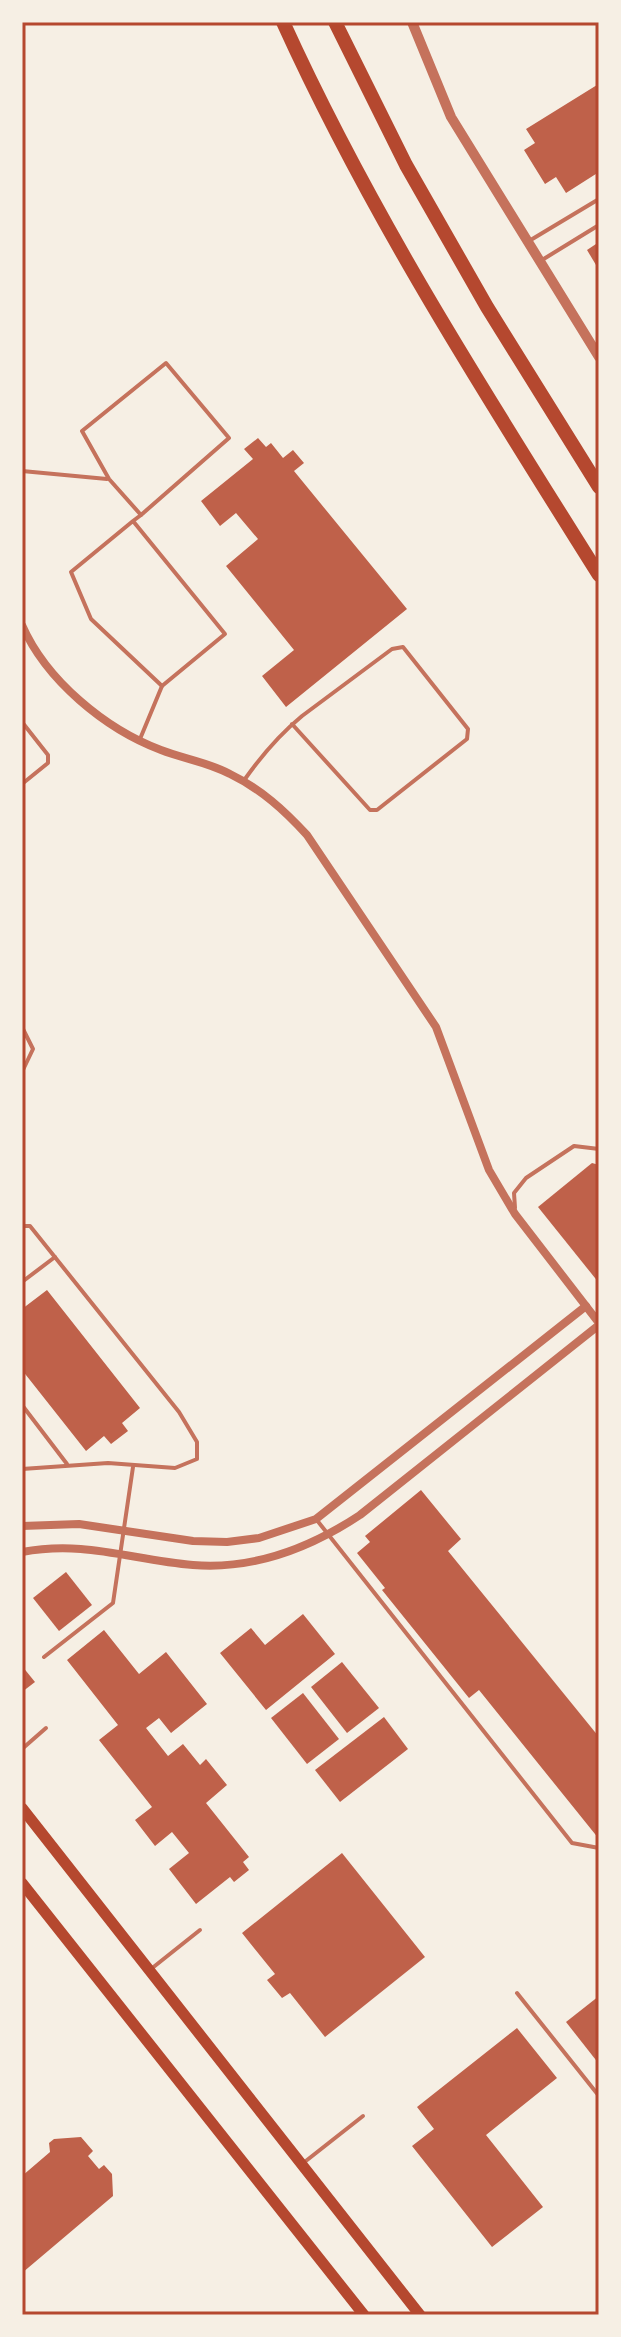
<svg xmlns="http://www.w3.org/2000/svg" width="621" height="2337" viewBox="0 0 621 2337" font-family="Literata,serif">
<rect width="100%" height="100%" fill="#f6efe4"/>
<g fill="#bf614a">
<path d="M597,85l2,87 -33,21 -10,-16 -11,7 -21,-34 11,-7 -9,-14z"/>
<path d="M599,242v28l-12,-20z"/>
<path d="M258,438l8,9 5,-4 12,15 10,-8 11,13 -10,8 113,138 -121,98 -24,-31 32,-26 -68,-84 32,-27 -22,-26 -16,13 -19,-25 52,-42 -9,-10z"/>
<path d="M592,1163l7,2v118l-61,-76z"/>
<path d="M47,1290l93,118 -18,15 6,8 -17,13 -7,-8 -18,15 -64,-81v-61z"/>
<path d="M421,1490l40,49 -13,12 151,186v102l-120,-149 -10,8 -87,-108 3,-2 -28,-35 13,-11 -5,-6z"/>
<path d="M66,1572l26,33 -33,26 -26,-33z"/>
<path d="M303,1614l32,40 -69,56 -46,-57 31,-25 14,17z"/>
<path d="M104,1630l35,44 27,-22 41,52 -36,29 -12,-15 -13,10 22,28 15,-12 17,21 6,-6 21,26 -21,18 43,54 -6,5 6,8 -15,12 -4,-5 -34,27 -27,-35 20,-16 -17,-21 -17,14 -20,-26 17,-13 -53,-67 19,-15 -51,-65z"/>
<path d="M342,1662l37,46 -32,25 -36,-46z"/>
<path d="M22,1666l13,16 -13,10z"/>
<path d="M303,1693l36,46 -32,25 -36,-46z"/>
<path d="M384,1717l24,32 -68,53 -25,-32z"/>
<path d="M342,1853l83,104 -100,80 -35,-44 -8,5 -15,-18 8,-6 -33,-41z"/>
<path d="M599,1996v68l-33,-42z"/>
<path d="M517,2028l40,50 -71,57 57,72 -51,40 -80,-101 22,-17 -17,-22z"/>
<path d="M81,2137l12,14 -5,5 11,13 5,-4 8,9 1,22 -91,77v-97l28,-24 -1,-9 5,-4z"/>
</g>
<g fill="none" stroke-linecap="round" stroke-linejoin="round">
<g stroke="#c5725c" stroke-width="4">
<path d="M529,241l70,-42"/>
<path d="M542,260l57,-35"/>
<path d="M166,363l63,75 -88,77 -32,-36 -27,-48z"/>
<path d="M22,471l85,8"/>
<path d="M133,521l92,113 -63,52 -71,-67 -20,-47 62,-51 8,-6"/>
<path d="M22,722l26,33v8l-26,21"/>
<path d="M140,739l22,-53"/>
<path d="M245,779c17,-24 34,-44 57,-63l90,-67 11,-2 65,82 -1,10 -90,71h-7l-78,-86"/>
<path d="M22,1027l11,22 -11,23"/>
<path d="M515,1208l-1,-15 12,-15 48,-32 25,3"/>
<path d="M22,1226h8l149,186 18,30v17l-22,9 -67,-5 -86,6"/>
<path d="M22,1282l33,-25"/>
<path d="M22,1405l45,59"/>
<path d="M316,1519l256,324 27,5"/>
<path d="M44,1657l69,-54 20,-136"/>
<path d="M22,1749l24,-21"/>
<path d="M151,1969l49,-39"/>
<path d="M517,1993l82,103"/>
<path d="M302,2164l61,-48"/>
</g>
<g stroke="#c5725c" stroke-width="8">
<path d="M22,625c24,55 83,104 139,125 23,9 47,12 69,24 31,15 54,36 77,61l129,192 53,143 26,44 84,109"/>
<path d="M22,1526l57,-2 114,17 34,1 32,-4 57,-19 270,-213"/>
<path d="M22,1552c63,-12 110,8 171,13 61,5 117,-17 167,-50l239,-190"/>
</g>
<path stroke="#c5725c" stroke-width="10" d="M412,22l39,95 148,240"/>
<g stroke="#b5482f" stroke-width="11">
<path d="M22,1808l398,507"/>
<path d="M22,1883l342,432"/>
</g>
<g stroke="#b5482f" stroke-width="14">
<path d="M283,22c88,194 203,373 316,553"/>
<path d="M335,22l71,143 81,142 112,180"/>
</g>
</g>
<rect width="621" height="2337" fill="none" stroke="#f6efe4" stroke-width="48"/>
<rect x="24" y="24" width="573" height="2289" fill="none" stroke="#b5482f" stroke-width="3"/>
</svg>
